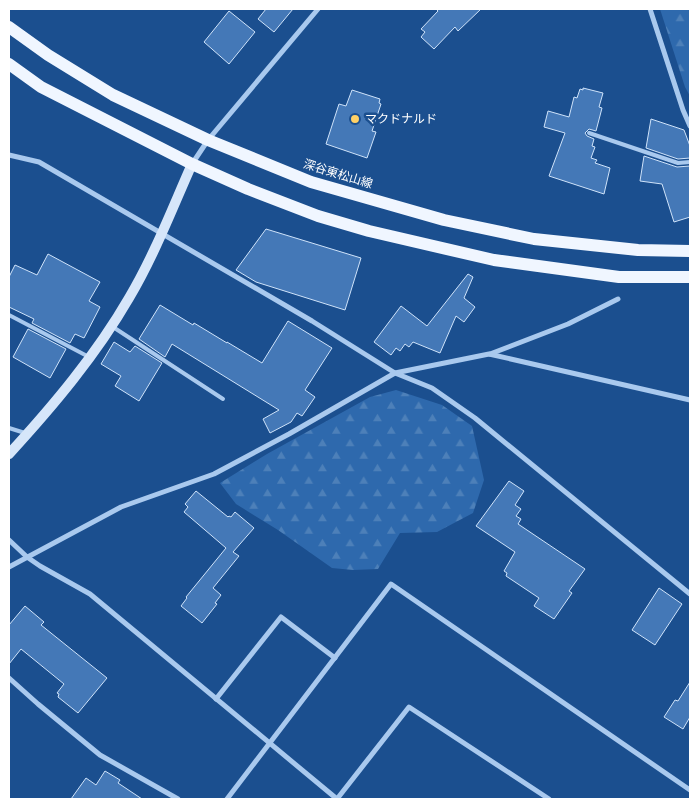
<svg xmlns="http://www.w3.org/2000/svg" width="699" height="808" viewBox="0 0 699 808" font-family="Quicksand,'Noto Sans JP',sans-serif">
<defs>
<pattern id="forest-firs" width="22" height="20" patternUnits="userSpaceOnUse" patternTransform="scale(1.25)"><rect width="22" height="20" fill="#2e69ad"/><path d="M5 1l3.5 6h-7zM16 11l3.5 6h-7z" fill="#4d80b9"/></pattern>
</defs>
<rect width="100%" height="100%" fill="#1b4f8f"/>
<g fill="url(#forest-firs)">
<path d="M660,9h30v87l-5,-9z"/>
<path d="M396,390l46,15 30,21 12,54 -11,33 -36,19 -37,1 -22,36 -25,1 -21,-2 -54,-38 -42,-26 -16,-21 47,-29 103,-57z"/>
</g>
<g fill="#4478b7" stroke="#cfe3fa">
<path d="M266,9h27l-19,23 -16,-13z"/>
<path d="M436,9h45l-23,22 -3,-4 -21,22 -13,-12 4,-5 -4,-3 17,-18z"/>
<path d="M229,11l26,21 -26,32 -25,-22z"/>
<path d="M583,88l20,5 -4,14 3,1 -6,23 -7,-2 -4,4 2,3 7,3 -2,7 3,1 -4,11 6,2 -2,3 15,5 -6,26 -55,-18 16,-43 -21,-6 4,-16 21,6 5,-20 3,1 3,-9 3,1z"/>
<path d="M352,90l28,9 -1,4 2,1 -9,27 4,1 -9,26 -41,-14 13,-40 7,2z"/>
<path d="M651,119l33,11 6,16v12l-12,1 -32,-11z"/>
<path d="M644,156l33,11 13,-1v51l-16,5 -12,-38 -22,-3z"/>
<path d="M266,229l95,29 -16,52 -89,-28 -20,-12z"/>
<path d="M48,254l52,28 -11,19 11,6 -16,31 -9,-4 -5,9 -38,-20 2,-4 -25,-12v-30l6,-12 22,10z"/>
<path d="M468,274l5,3 -9,21 11,9 -11,15 -8,-6 -16,37 -27,-11 -4,5 -4,-3 -5,7 -4,-3 -5,7 -17,-13 27,-36 26,20z"/>
<path d="M160,305l33,20 1,-2 33,20v-1l35,21 26,-42 44,27 -27,42 10,7 -13,19 -5,-3 -6,9 -21,11 -7,-14 16,-9 -107,-66 -7,13 -26,-18z"/>
<path d="M28,329l38,20 -16,29 -37,-21z"/>
<path d="M114,342l16,10 5,-6 27,17 -23,38 -24,-15 6,-10 -20,-12z"/>
<path d="M509,481l15,10 -9,14 6,4 -5,7 5,3 -3,5 67,45 -16,22 3,2 -18,26 -20,-13 5,-8 -33,-22 1,-3 -3,-2 11,-19 -39,-26z"/>
<path d="M196,491l32,26 1,-1 2,1 4,-5 19,16 -21,24 6,4 -26,32 8,7 -6,8 2,1 -15,19 -21,-17 6,-8 -1,-1 40,-49 -42,-36 4,-5 -3,-3z"/>
<path d="M659,588l23,16 -27,41 -23,-15z"/>
<path d="M25,606l19,16 -3,3 66,53 -29,35 -20,-16 1,-3 -2,-1 7,-9 -43,-35 -12,15v-39z"/>
<path d="M690,682v35l-7,12 -19,-12 11,-17 3,1z"/>
<path d="M105,771l15,9 -2,3 24,16h-71l15,-21 10,7z"/>
</g>
<g fill="none" stroke-linecap="round" stroke-linejoin="round">
<g stroke="#a9c9ee" stroke-width="4">
<path d="M589,133l89,30 12,-1"/>
<path d="M9,315l80,42"/>
<path d="M113,327l110,72"/>
<path d="M9,428l16,5"/>
</g>
<g stroke="#a9c9ee" stroke-width="5">
<path d="M650,9l33,101 7,16"/>
<path d="M9,155l30,7 273,159 83,52 37,15 43,30 215,176"/>
<path d="M192,164l16,-24 110,-131"/>
<path d="M490,354l78,-30 50,-25"/>
<path d="M9,540l18,17 13,9 50,28 247,205"/>
<path d="M9,567l112,-60 93,-33 75,-40 106,-61 94,-19 201,46"/>
<path d="M9,678l29,26 62,51 78,44"/>
<path d="M216,699l65,-82 54,41"/>
<path d="M227,799l164,-215 299,206"/>
<path d="M337,799l72,-92 140,92"/>
</g>
<path stroke="#d6e6fa" stroke-width="10" d="M9,454c44,-48 87,-99 120,-156 25,-42 43,-89 63,-134"/>
<g stroke="#f0f6ff" stroke-width="12">
<path d="M9,27l39,28 65,40 95,45 103,42 133,38 90,19 104,11 52,1"/>
<path d="M9,64l32,23 151,77 56,25 70,27 51,15 125,29 125,17h71"/>
</g>
</g>
<circle fill="#ffd166" stroke="#1b4f8f" stroke-width="2" cx="355" cy="119" r="5"/>
<g text-anchor="middle" stroke-width="5" stroke-linejoin="round" paint-order="stroke">
<g font-size="12" fill="#fff" stroke="#1b4f8f" text-anchor="start">
<text x="365" y="123">マクドナルド</text>
</g>
<g font-size="12" fill="#fff" stroke="#1b4f8f">
<text transform="translate(338 174) rotate(17)" y="4">深谷東松山線</text>
</g>
</g>
<rect width="699" height="808" fill="none" stroke="#ffffff" stroke-width="20"/>
</svg>
